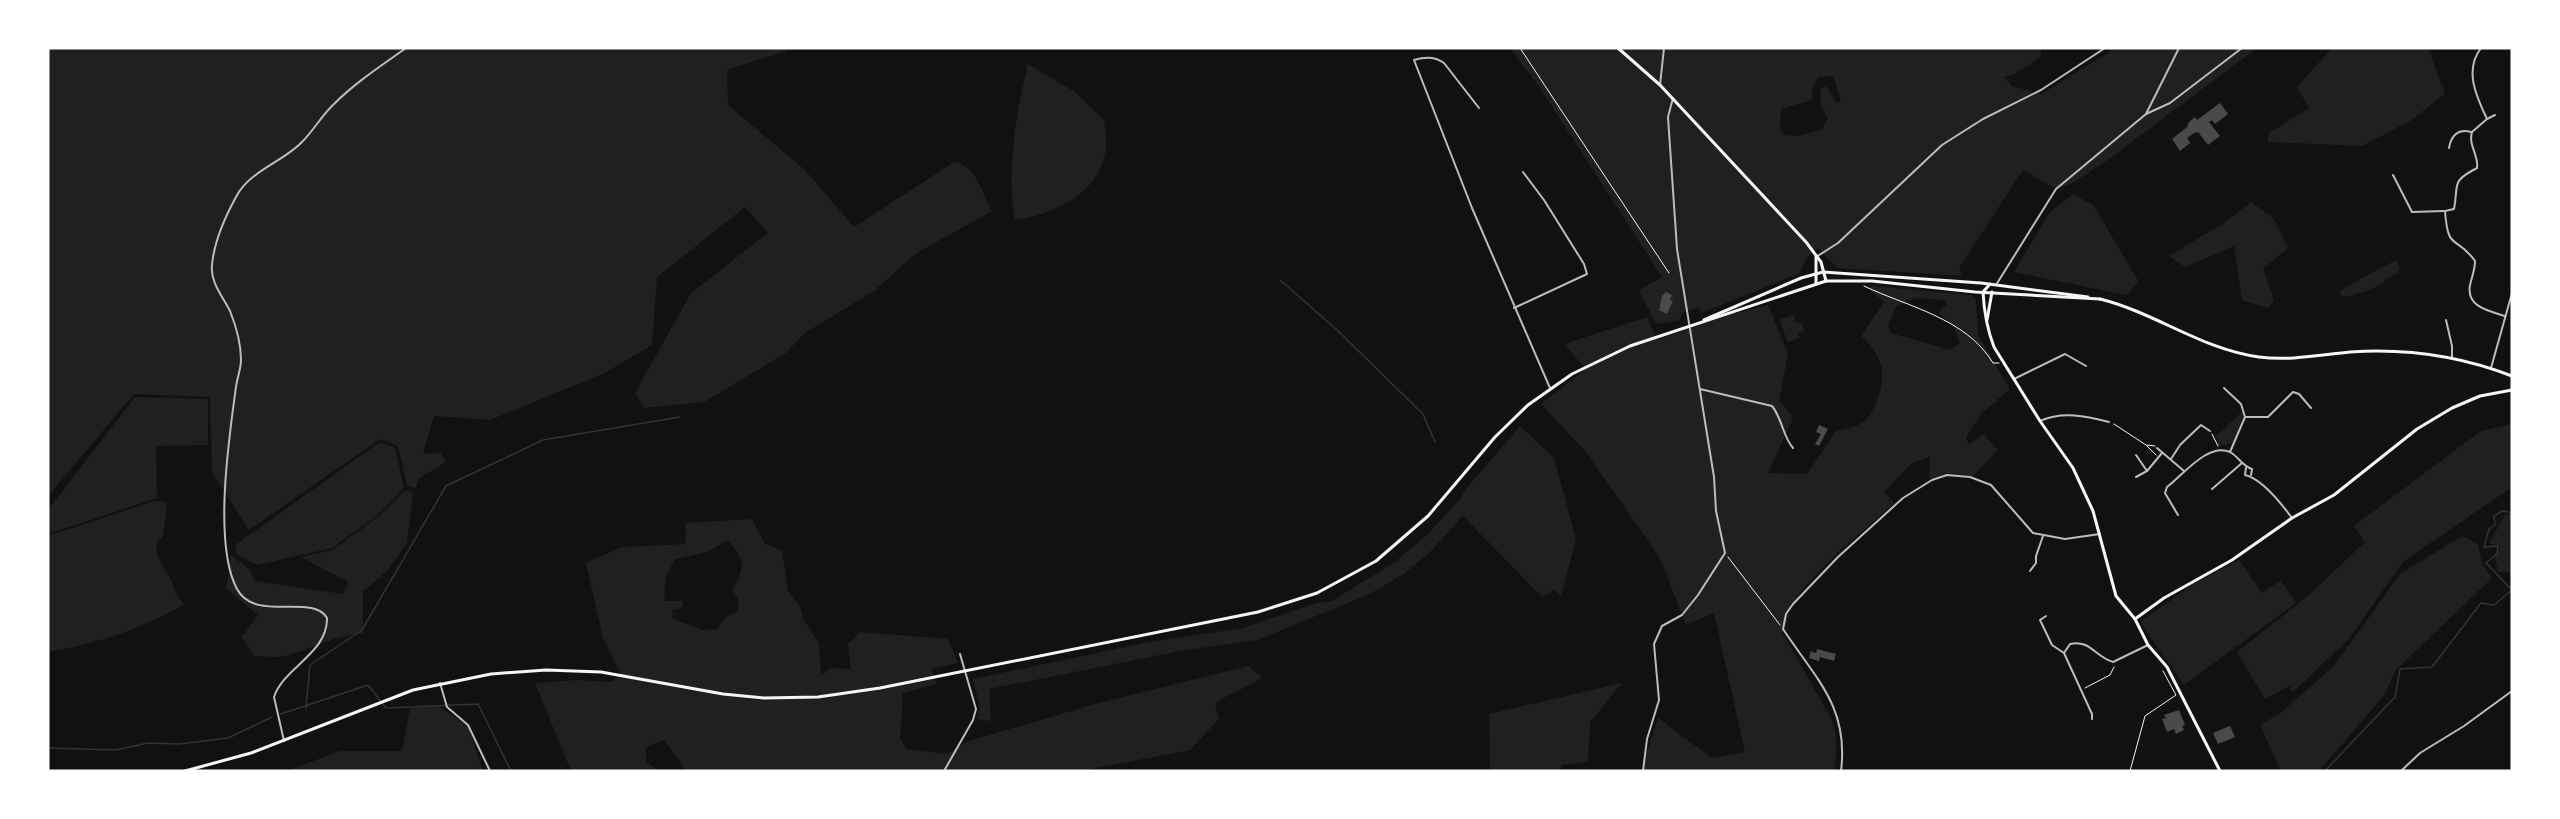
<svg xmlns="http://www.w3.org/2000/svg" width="2560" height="819" viewBox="0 0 2560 819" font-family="Cabin,sans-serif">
<rect width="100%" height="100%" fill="#111"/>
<g fill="#202020" fill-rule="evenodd">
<path d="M48,48h738v3l-59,19 1,35 77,65 49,57 100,-65c22,3 28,31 38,49l-77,43 -41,37 -69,42 -19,20 -82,49 -60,6 -9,-15 56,-100 77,-60 -23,-26 -88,70 -5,68 -49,29 -113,46 -56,-4 -11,38 18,-1 5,9 -28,17 -2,9 -9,-2 -9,-40 -18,-7 -131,91 -37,-58 -2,-75 -76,-3 -86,102z"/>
<path d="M1510,48h532l-2,9 -25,17 -11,3 8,9 29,8 70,-43 -9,-3h155l-155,116 -31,20 -15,5 -33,-19 -64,98 3,8 -125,-8 -19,-20 -12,10 -6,15 -98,40 -3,-6 -15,5 -6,9 -22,3 -17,-34 23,-13 -124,-192zM1833,76l8,25 -5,2 -10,-17 -6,3 1,16 7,13 -6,11 -23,7 -15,-1 -4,-9 1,-17 31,-9v-10l6,-13z"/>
<path d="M2332,48h96l17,46 -35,27 -48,25 -95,-4 2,-9 40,-25 -12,-21z"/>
<path d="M1028,64l47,28 29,28c1,9 3,19 2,28 -5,45 -52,67 -91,72 -9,-50 1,-107 13,-156z"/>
<path d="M2073,194l20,11 46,77 -13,13 -112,-23 36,-60z"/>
<path d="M2251,202l23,17 14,29 -25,21 11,31 -6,8 -26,-8 -8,-54 -49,21 -16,-11 55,-33z"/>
<path d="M2396,260l4,10c-24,18 -28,21 -57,27l-4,-4 5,-5z"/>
<path d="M1871,286l101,9 4,4 2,36 32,54 -29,25 -15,23 3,8 14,-11 15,16 -25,26 -25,-3 -19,6 1,-22 -18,6 -28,29 10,11c-34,32 -74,61 -101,99 -6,9 -3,22 -11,30l49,86c7,19 6,34 3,53h-193l17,-53 54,40 33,-6 -31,-139 -28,12 -26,-67 -75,-107 -44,-47 45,-35 -22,-25 83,-27 10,23 71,-25 40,-10 20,48 -9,48 12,13 1,6 -24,53 39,1 29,-43c7,-2 16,-3 22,-6 18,-8 29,-45 22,-63 -4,-11 -11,-18 -19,-26l23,-34 -14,-12zM1914,298l31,2 2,4 -8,8 16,17 5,14 -10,7 -59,-17 -3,-8 8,-18z"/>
<path d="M1794,315l1,7 7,2 2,7 -6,1 2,6 -13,4 -7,-23z"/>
<path d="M135,397l73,2v46l-52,1 1,52 -109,36v-24z"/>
<path d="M2242,412l1,3 -10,28 -15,3 -2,-10z"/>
<path d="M2512,424v63l-109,75 -54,77 -56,53 -4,-6 -24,13 -28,-47 72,-57 56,-53 -11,-16 127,-95z"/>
<path d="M1520,426l34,32 22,81 -15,57 -7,-6 -12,7 -79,-81 -34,37 -24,20 -35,21 -113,46 -77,11 -191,38 2,32 -15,-2 4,-11 -7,-29 176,-37 94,-14 73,-25 16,-2 63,-39 35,-30 32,-35 -1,-2z"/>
<path d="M380,442l15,6 9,40 -26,27 -46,33 -75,17 -20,-10 -2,-10z"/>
<path d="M405,490l8,2 -6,51 -18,26 -26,23v42c-32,1 -50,16 -79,22 -10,2 -20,0 -30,0l-12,-19 16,-22 -32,-26 5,-34 19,15 5,11 88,13 5,-12 -47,-25 32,-7 46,-34z"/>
<path d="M154,501l13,1 -4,35 -7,6c1,15 4,19 12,31 8,13 2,15 16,30 -43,26 -87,39 -136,48v-116z"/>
<path d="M2512,514v58h-14l-3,-15 5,-11 -11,-3 16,-28z"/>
<path d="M752,519l13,25 17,6 6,41 12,15 3,13 16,24 2,33 10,-8 20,1 -3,-25 12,-12 88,7 10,24 -26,6 4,15 -33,9 -3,46 7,10 40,5 22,-13 126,-37 153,-38 14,11c-15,12 -33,15 -47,27l4,15 -29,31 -109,21h-395l-22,-31 -18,7v15l14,9h-89l-36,-88 42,-3 35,2 8,-9 -17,-35 -17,-75 36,-16 63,-3 1,-21zM727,540c19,18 18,28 5,50l7,9 -2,12 -12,7 -8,11 -14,1 -30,-11 -1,-9 10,-2 1,-7h-19l2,-25 9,-17 33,-7z"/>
<path d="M2462,536l16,8 4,20 10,14 -97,93 -10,23 -66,77h-38l-21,-46 19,-11 54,-47 67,-93z"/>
<path d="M2239,560l23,33 19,-13 15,23 -112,82 -44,-63 52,-37z"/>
<path d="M1622,683l-32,39 -2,40 -27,3v6h-71l-1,-57z"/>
<path d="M437,705l31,21 15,45h-196l53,-20h62l8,-43z"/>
</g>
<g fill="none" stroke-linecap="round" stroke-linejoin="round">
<g stroke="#333" stroke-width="1.5">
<path d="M1280,280l56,49 87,85 12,28"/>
<path d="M2511,589l-25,-26 11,-9 1,-8 -14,1 5,-18 6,-4 -1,-9 8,-5 7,1 3,6"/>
<path d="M306,708l4,-43 52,-35 84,-144 97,-46 137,-23"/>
<path d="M281,714l87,-29 18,23 92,-4 33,67"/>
<path d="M48,748l68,2 32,-7 31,1 49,-6 44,-21"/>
<path d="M2325,771l70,-74 5,-28 32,-2 49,-64 13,2 18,-15"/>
</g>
</g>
<g fill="#4a4a4a">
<path d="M2220,103l8,11 -13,10 -3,-4 -3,2 11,14 -12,9 -10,-13 -4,1 -7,5 3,5 -10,8 -8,-12 15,-12 2,-5 6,-5 2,3z"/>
<path d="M1666,292l6,3 -2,5 3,1 -6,13 -8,-4 3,-14z"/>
<path d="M1819,425l9,4 -9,17 -4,-2 6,-10 -5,-2z"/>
<path d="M1817,649l19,5 -2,7 -14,-4 -1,4 -10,-3 2,-7 5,2z"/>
<path d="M2179,710l6,15 -3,1 2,4 -8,4 -2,-5 -7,3 -5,-13 4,-1 -2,-3z"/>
<path d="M2230,726l5,11 -17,7 -5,-11z"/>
</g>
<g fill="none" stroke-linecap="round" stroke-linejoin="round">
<g stroke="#f5f5f5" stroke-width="1">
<path d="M1520,48l149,225"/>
<path d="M1864,286c44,21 102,32 129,77h6"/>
<path d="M2114,424l32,21 10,10"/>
<path d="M2212,434l6,12"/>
<path d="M2147,445l8,1"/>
<path d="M1728,557l52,68"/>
<path d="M2085,688l25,-13 4,-8"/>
<path d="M2130,771l15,-55 31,-21 -13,-24"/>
</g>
<g stroke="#bcbcbc" stroke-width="2">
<path d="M2481,48c-17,22 -5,48 6,71l-15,13c-4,14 7,23 5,36 -27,14 -18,16 -23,41l-9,2c3,42 11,23 30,50 0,9 -3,15 -5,24 -4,22 19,26 35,31"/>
<path d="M1660,85l4,-37"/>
<path d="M1479,108l-35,-45c-10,-7 -19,-6 -30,-3l58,148 78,180"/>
<path d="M2146,114l24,-11 72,-55"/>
<path d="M2487,119l8,-4"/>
<path d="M2449,148c2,-12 9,-20 22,-16"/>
<path d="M2393,175l19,37 32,-1"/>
<path d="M1816,257l22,-14 104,-98 41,-26 58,-29 64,-42"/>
<path d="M1514,308l73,-34 -3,-10 -40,-64 -21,-28"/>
<path d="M2446,320l6,26v11"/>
<path d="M2491,368l21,-75"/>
<path d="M2014,379l51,-25 21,12"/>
<path d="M2224,388l17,16 4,13"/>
<path d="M1700,389l72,17c10,12 11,31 21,42"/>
<path d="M2040,421c22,-10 46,-5 69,1"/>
<path d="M2157,448l27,23"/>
<path d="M2230,452l15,-35h23l25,-25 6,2 12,14"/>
<path d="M2136,455l11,16 15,-18"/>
<path d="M2171,459l9,-14 21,-20 9,6"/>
<path d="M2246,468l-1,7c17,4 36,28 47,43"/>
<path d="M2136,477l11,-6"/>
<path d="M2212,489l30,-26"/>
<path d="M2178,515l-13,-22 2,-6c15,-11 41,-45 63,-35 9,5 12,14 22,17l-1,6"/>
<path d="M2030,571l6,-8v-7l7,-20"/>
<path d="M2046,616l-6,4 12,25 12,8"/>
<path d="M440,683l7,24 21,18 22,46"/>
<path d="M2092,719v-5l-28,-61 6,-9c20,-5 25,13 43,18l35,-17"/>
<path d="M944,771l29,-51 3,-11 -16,-55"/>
<path d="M1643,771l4,-32 12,-39 -5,-56 8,-18 20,-11 16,-20 27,-42 -9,-42 -2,-34 -37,-228 -9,-132 5,-19"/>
<path d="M1841,771c8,-64 -25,-92 -58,-142l3,-15 7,-10 45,-47 65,-59 29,-18 15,-5 23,2 21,8 42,48 32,6 35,-5"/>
</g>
<g stroke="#bcbcbc" stroke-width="2">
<path d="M1996,285l60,-96 90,-75 33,-66"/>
<path d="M284,741l-10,-44c10,-30 54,-44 53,-79 -14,-25 -72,5 -90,-29 -24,-45 -8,-151 -1,-202 1,-9 5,-18 5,-27 0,-17 -5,-34 -11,-49 -7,-14 -20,-29 -18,-46 2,-22 13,-48 24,-68 13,-26 47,-35 66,-55 12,-12 20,-27 32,-38 22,-22 47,-38 72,-56"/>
<path d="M2401,771l19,-18 44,-27 48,-35"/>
</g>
<g stroke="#f5f5f5" stroke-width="3">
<path d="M1618,48l42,37 146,157 15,20 5,19"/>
<path d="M1816,257v26"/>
<path d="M1990,284l-7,8c1,19 4,37 11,55l46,74 33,47 20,43 23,85 19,23 13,26 19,22 53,104"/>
<path d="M1987,320l5,-28"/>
<path d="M2135,619l29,-21 68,-38 60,-42 42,-23 83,-66 35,-21 28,-12 32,-6"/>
</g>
<g stroke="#f5f5f5" stroke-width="3">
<path d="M2100,299c56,14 101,50 159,58 30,4 61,-2 91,-5 56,-4 110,4 162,24"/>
<path d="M1704,320l97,-42 22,-6 158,11 107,14"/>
<path d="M185,771l66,-18 162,-63 78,-16 55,-4 55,2 122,22 41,4 54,-1 62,-9 378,-76 59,-19 59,-32 52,-45 67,-79 33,-32 44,-31 58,-28 196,-65h46l103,11 125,7"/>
</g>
</g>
<rect width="2560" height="819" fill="none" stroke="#ffffff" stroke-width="99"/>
</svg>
